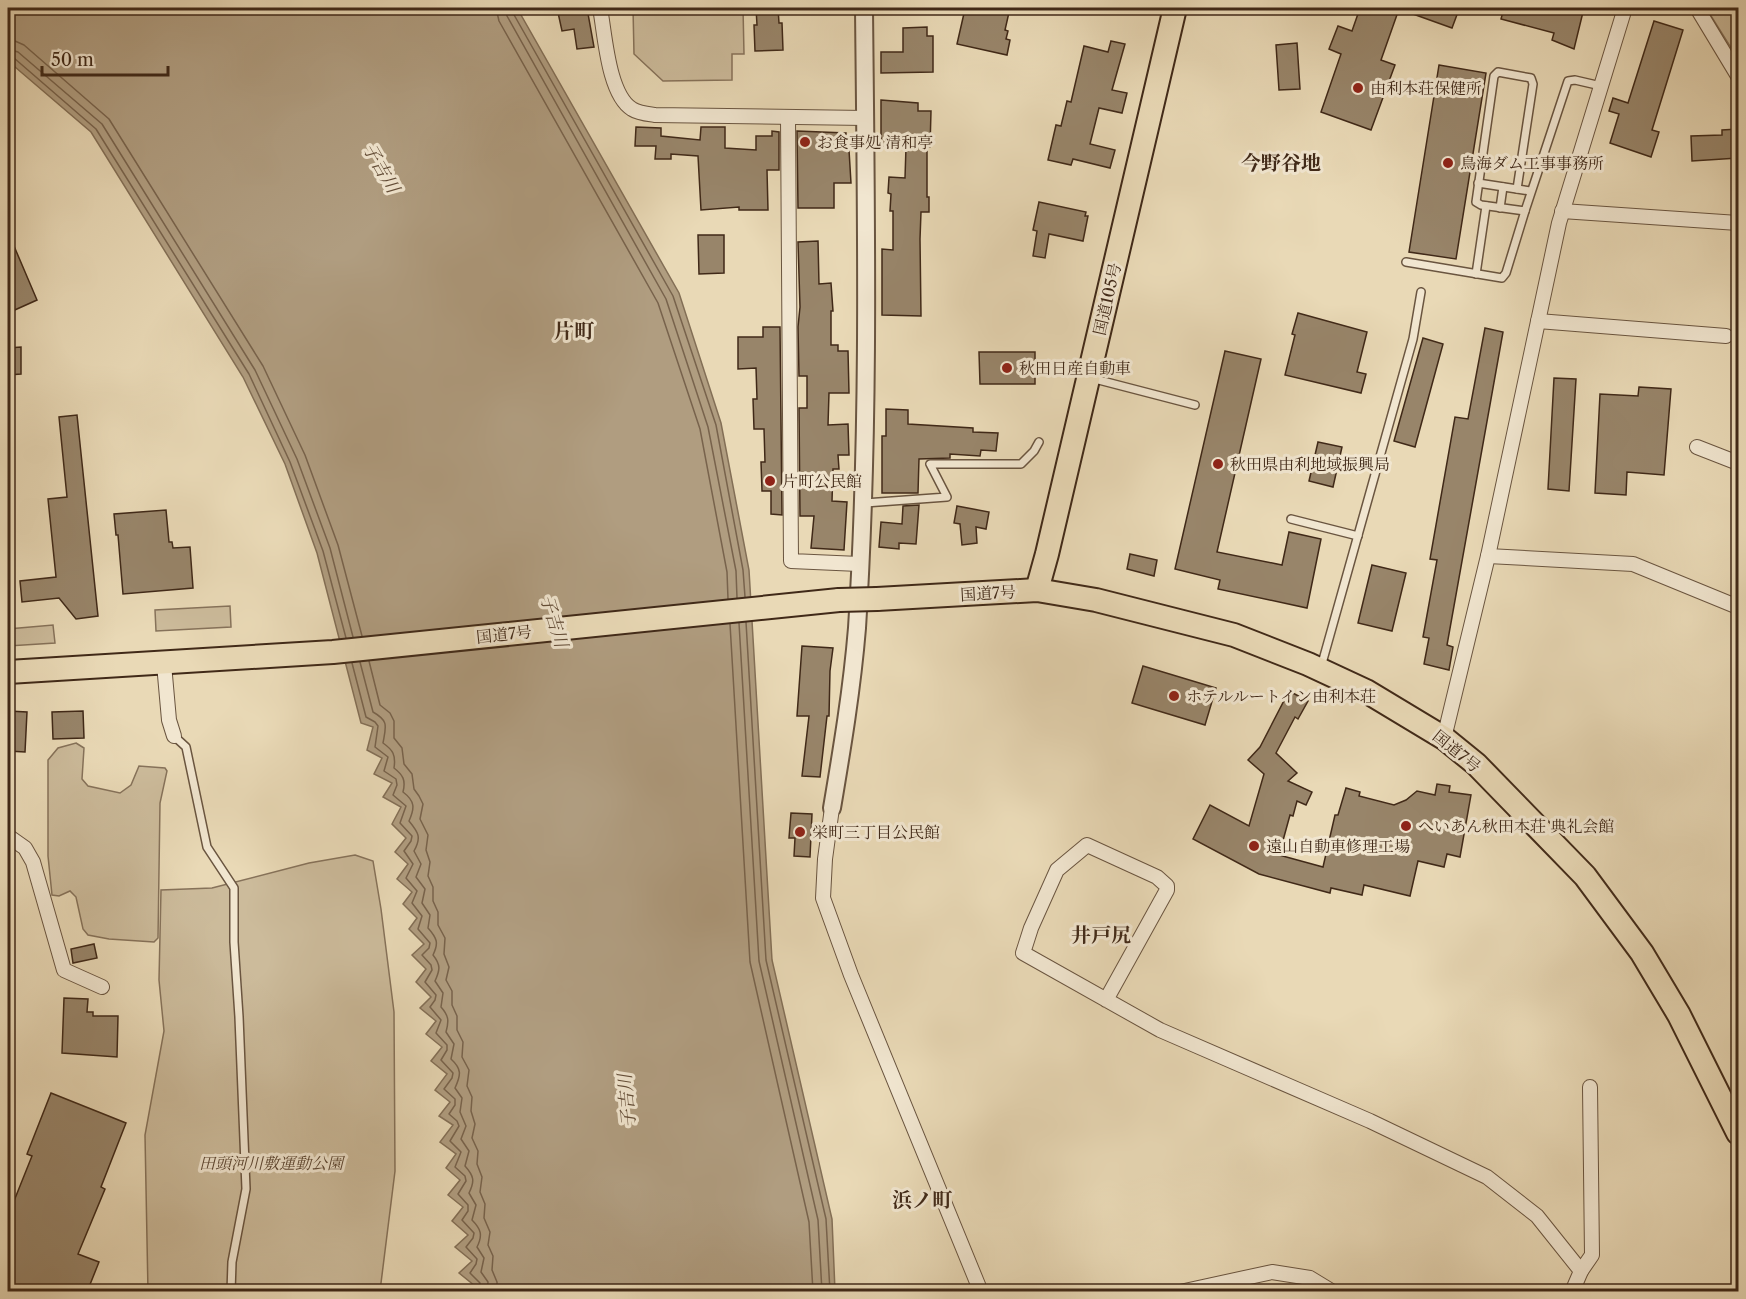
<svg xmlns="http://www.w3.org/2000/svg" width="1746" height="1299" viewBox="0 0 1746 1299" font-family="'Libre Caslon Text','Noto Serif JP',serif">
<rect width="100%" height="100%" fill="#e9d9b6"/>
<filter id="stains"><feTurbulence type="fractalNoise" baseFrequency=".00333" numOctaves="4"/><feColorMatrix values="0 0 0 0 .2 0 0 0 0 .09 0 0 0 0 .02 0 0 0 .5 -.17"/></filter>
<radialGradient id="worn" r=".72"><stop offset=".6" stop-color="#630" stop-opacity="0"/><stop offset="1" stop-color="#630" stop-opacity=".3"/></radialGradient>
<g fill="#ccbb9b" stroke="#86725a" stroke-width="1.5">
<path d="M633,8h110l1,46h-12v26l-69,1 -29,-27z"/>
<path d="M1706,8h32v51z"/>
<path d="M230,606l1,21 -75,4 -1,-21z"/>
<path d="M53,625l2,18 -47,3v-17z"/>
<path d="M76,743l8,5 -2,31 6,7 32,7 11,-8 8,-19 26,2 2,3 -7,32 -2,135 -4,4 -45,-3 -21,-4 -5,-6 -7,-32 -6,-6 -11,5 -7,-1 -4,-39v-96l10,-12z"/>
<path d="M355,855l18,6 8,48 13,103 1,159 -15,120 -232,1 -3,-157 19,-104 -5,-51 2,-90 51,-2 97,-25z"/>
</g>
<path fill="#b09d80" stroke="#836f56" stroke-width="1.5" d="M8,8h509l162,285 42,130 28,147 23,390 60,259 3,72 -362,1 2,-6 -16,-13 13,-12 -17,-14 13,-12 -16,-14 11,-14 -15,-12 12,-15 -14,-12 10,-14 -16,-12 13,-17 -14,-9 11,-14 -15,-12 12,-16 -16,-13 11,-14 -16,-13 10,-13 -16,-13 11,-11 -15,-15 10,-13 -14,-14 12,-11 -15,-15 8,-11 -14,-14 9,-12 -15,-13 11,-15 -13,-12 11,-14 -14,-14 9,-17 -18,-10 9,-14 -18,-9 8,-16 -15,-8 6,-23 -12,-4 -44,-170 -32,-89 -42,-87 -152,-245 -83,-71z"/>
<g fill="none" stroke-linecap="round" stroke-linejoin="round">
<g stroke="#78634c" stroke-width="1.5">
<path d="M496,8l3,13 159,282 42,126 27,143 1,27"/>
<path d="M505,8l2,8 159,283 42,128 28,144 1,27"/>
<path d="M513,8v5l160,283 43,129 27,145 2,27"/>
<path d="M8,40l7,1 9,4 85,74 154,247 42,89 33,90 24,91"/>
<path d="M8,49l10,3 84,72 153,246 42,89 33,89 23,89"/>
<path d="M8,57l6,1 82,71 153,245 41,88 33,89 23,87"/>
<path d="M746,622l20,338 60,259 4,73"/>
<path d="M739,623l20,338 59,259 4,72"/>
<path d="M730,624l20,338 59,260 4,70"/>
<path d="M369,661l11,44 10,8 4,8v17l8,10 2,16 8,10 2,15 5,7 4,8 -3,15 8,16 -2,15 4,12 -2,14 5,11v14l5,11v13l7,13 -1,16 5,13 -3,13 6,11v14l5,11v14l6,12 -1,15 7,13 -2,16 5,11 -1,14 4,13 -3,14 6,13 -1,13 5,13 -2,15 5,12 -1,14 6,14 -2,13 5,11 -1,14 5,12v10"/>
<path d="M360,662l13,50c16,9 13,14 10,31 10,7 13,12 11,25 9,7 12,12 9,24 12,9 12,16 6,29 9,11 13,16 5,30l7,13 -5,13 9,12 -3,14 8,12 -2,13c9,10 11,15 5,27 8,10 7,15 2,26l8,12 -2,14c8,9 8,14 5,25l8,12 -3,15c11,10 10,16 4,29l7,10 -2,14 6,14 -5,13 8,12 -4,15c9,10 10,15 4,27l7,12 -4,15c9,9 11,15 5,27l7,11 -3,14 7,10 -1,10"/>
<path d="M352,663l14,54 9,5 3,4 -3,21 13,10 -4,14 12,8 1,6 -4,10 13,11 -6,17 12,13 -1,5 -7,10 9,13 -7,14 11,13 -5,12 10,13 -4,13 12,14 -1,5 -7,7 9,10 1,5 -7,12 11,13 -1,5 -5,7 11,13 -5,13 11,12v5l-6,10 12,13 -1,5 -8,11 11,10v6l-6,9 8,7 2,5 -9,15 11,11 -6,15 10,9 1,5 -8,13 10,11v6l-6,9 12,13 -1,5 -7,9 11,12 -1,5 -6,9 10,10 -1,9"/>
</g>
</g>
<g fill="#98856a" stroke="#402918" stroke-width="1.5">
<path d="M557,8h30l7,39 -17,2 -3,-20 -12,2z"/>
<path d="M756,8h22l1,15h3l1,27 -28,1 -1,-26h3z"/>
<path d="M971,8h39l-5,22 3,1 -2,8 4,1 -3,15 -50,-11 8,-35 5,1z"/>
<path d="M1360,8h86l12,4 -6,16 -53,-19 -18,51 14,5 -24,65 -50,-18 20,-58 -12,-5 9,-23 14,5z"/>
<path d="M1504,8h80l-10,41 -22,-9 2,-7 -53,-14z"/>
<path d="M1654,21l29,9 -31,100 7,2 -8,25 -41,-14 9,-29 -10,-3 4,-13 15,5z"/>
<path d="M927,27v9h6v36l-52,1v-21h22v-24z"/>
<path d="M1111,41l14,3 -13,46 15,3 -5,20 -23,-5 -9,36 25,6 -5,18 -37,-9 -2,6 -23,-5 8,-35 5,1 6,-25 4,1 13,-56 24,6z"/>
<path d="M1297,43l3,46 -21,1 -3,-45z"/>
<path d="M1439,65l47,8 -30,186 -47,-7z"/>
<path d="M881,100l37,3v8h13l-1,36h-3v50h2v15h-8l-1,27 1,77 -39,-1v-66l11,1v-39h-3l1,-17 -3,-1 1,-16 16,1 1,-31 -25,-1z"/>
<path d="M636,127l25,1v8l39,4 1,-13h24v21l31,2v-14h16v-5l7,1v38h-12l1,40h-29v-3l-38,3 -3,-54 -27,-2v5h-16l1,-13h-21z"/>
<path d="M1738,129v29l-46,3 -1,-25 31,-1v-5z"/>
<path d="M797,131l49,2 -1,17h4l2,33h-17v25h-36z"/>
<path d="M1039,202l47,10 -1,4h3l-5,25 -34,-7 -4,24 -12,-2 4,-25 -4,-1z"/>
<path d="M8,232l29,68 -29,13z"/>
<path d="M698,235h26v38l-25,1z"/>
<path d="M818,241l1,43 12,-1 2,28h-2v34h7v6h10l1,42h-20l-1,32 20,-1 1,31h-11l1,14h-6l-1,32 15,1 -3,48 -33,-2 3,-32h-14l-1,-108h8v-32h-8l-1,-49 2,-20 -2,-65z"/>
<path d="M1298,313l69,19 -10,40 9,2 -5,19 -76,-18 10,-40 -3,-1z"/>
<path d="M763,327h17l2,188 -11,-1v-23h-9l-1,-29h4l-1,-33h-10l-1,-30h4l-1,-31 -18,1v-32h25z"/>
<path d="M1485,328l18,4 -56,313 6,2 -4,23 -25,-6 5,-26 -6,-1 14,-77 -7,-1 25,-142 13,2z"/>
<path d="M1423,338l20,6 -28,103 -21,-6z"/>
<path d="M21,347v27l-13,1v-27z"/>
<path d="M1225,351l36,8 -44,193 65,13 7,-33 32,7 -14,69 -89,-19 2,-9 -45,-11z"/>
<path d="M979,352h56v32h-55z"/>
<path d="M1554,378l22,1 -7,112 -21,-2z"/>
<path d="M1639,387l32,2 -7,86 -37,-3 -1,23 -31,-2 5,-99 38,2z"/>
<path d="M886,409l22,1v14l65,4v4l25,1 -2,18 -15,-1 -1,6 -30,-2v4l-31,1 -1,34h-36v-57h4z"/>
<path d="M77,415l21,201 -22,3 -17,-21 -37,4 -2,-21 36,-4 -8,-78 19,-2 -8,-80z"/>
<path d="M1318,442l24,5 -9,40 -24,-6z"/>
<path d="M919,505l-3,39 -17,-1v6l-20,-2 2,-25 21,2 1,-18z"/>
<path d="M957,506l32,6 -3,17 -10,-2 1,16 -15,2 -2,-21 -6,-1z"/>
<path d="M166,510l3,32h3l1,6 17,-1 3,41 -70,6 -5,-59h-2l-2,-21z"/>
<path d="M1130,554l27,6 -3,16 -27,-7z"/>
<path d="M1372,565l34,8 -14,58 -34,-8z"/>
<path d="M802,646l31,2 -3,23 -1,45h-2l-7,61 -18,-1 7,-60h-12z"/>
<path d="M1143,666l73,22 -11,37 -73,-22z"/>
<path d="M1289,691l19,10 -10,18 -3,-2 -19,36 21,20 -9,8 24,11 -6,13 -9,-4 -4,15 -3,-1 -11,40 44,12 12,-52h3l8,-27 14,4 -1,4 35,9 12,-5 11,-9 18,4 2,-11 13,2 -1,6 22,3 -11,62 -13,-3 -3,13 -26,-6 -8,35 -46,-11 -2,10 -31,-7 -1,5 -71,-19 -66,-35 17,-34 39,21 15,-52 -16,-14 12,-13z"/>
<path d="M8,711l19,1 -2,40 -17,-1z"/>
<path d="M83,711l1,27 -31,1 -1,-27z"/>
<path d="M791,813l21,1 -2,43 -16,-1 1,-18h-6z"/>
<path d="M94,944l3,14 -24,5 -2,-14z"/>
<path d="M64,998l24,1 -1,13h6v4h25l-1,41 -55,-4z"/>
<path d="M51,1093l75,30 -25,64 4,2 -27,65 21,8 -12,30h-79v-76l24,-60 -5,-2z"/>
</g>
<g fill="none" stroke-linecap="round" stroke-linejoin="round">
<g stroke="#6a5540" stroke-width="10">
<g id="service">
<path d="M1478,183l52,8"/>
<path d="M1517,189l16,-105 -2,-6 -33,-6 -4,4 -18,126 5,3 44,6 43,-130 7,-1 26,6"/>
<path d="M1500,208l3,-21"/>
<path d="M1406,262l96,16 4,-5 19,-62"/>
<path d="M1476,274l10,-68"/>
<path d="M1091,378l104,27"/>
<path d="M865,503l82,-6 -17,-33h91l13,-13 5,-9"/>
<path d="M1291,519l67,17"/>
<path d="M1321,667l92,-328 8,-47"/>
<path d="M174,736l12,11 21,100 27,41v54l5,75 7,172 -14,73 -1,30"/>
</g>
</g>
<g stroke="#6a5540" stroke-width="16">
<g id="minor">
<path d="M600,8c5,26 8,86 32,101 6,4 16,5 23,6l210,3"/>
<path d="M1697,8l41,68"/>
<path d="M788,119l3,442 68,3"/>
<path d="M1562,211l176,12"/>
<path d="M1538,321l188,15"/>
<path d="M1697,447l41,16"/>
<path d="M1488,556l145,8 105,43"/>
<path d="M164,664l5,56 5,16"/>
<path d="M1444,738l44,-182 71,-333 66,-215"/>
<path d="M832,808l-7,51 -2,39 28,77 130,317"/>
<path d="M8,836l17,12 8,14 31,108 38,17"/>
<path d="M1106,1000l61,-110v-4l-10,-9 -70,-32 -30,25 -26,58 -8,25 137,77 210,91 117,56 50,39 44,55 -9,21"/>
<path d="M1581,1271l11,-16 -2,-168"/>
<path d="M1180,1292l92,-20 38,6 23,14"/>
</g>
</g>
<g stroke="#6a5540" stroke-width="20">
<path id="tertiary" d="M832,808c10,-59 20,-119 25,-180 13,-206 9,-414 7,-620"/>
</g>
<g stroke="#402918" stroke-width="26">
<g id="trunk">
<path d="M1037,590l10,-36 128,-546"/>
<path d="M877,599l160,-9 59,10 138,35 74,29 58,27 78,47 32,26 109,112 57,77 37,62 59,118"/>
<path d="M8,672l325,-20 506,-52"/>
</g>
</g>
<use href="#service" stroke="#f1e6d0" stroke-width="7"/>
<use href="#minor" stroke="#f1e6d0" stroke-width="14"/>
<use href="#tertiary" stroke="#f1e6d0" stroke-width="16"/>
<use href="#trunk" stroke="#e9d9b6" stroke-width="22"/>
<g stroke="#402918" stroke-width="26" stroke-linecap="butt">
<path id="trunk-bridge" d="M839,600l38,-1"/>
</g>
<use href="#trunk-bridge" stroke="#e9d9b6" stroke-width="22"/>
</g>
<g fill="#8f2418" stroke="#f1e6d0" stroke-width="2">
<circle cx="1358" cy="88" r="6"/>
<circle cx="805" cy="142" r="6"/>
<circle cx="1448" cy="163" r="6"/>
<circle cx="1007" cy="368" r="6"/>
<circle cx="1218" cy="464" r="6"/>
<circle cx="770" cy="481" r="6"/>
<circle cx="1174" cy="696" r="6"/>
<circle cx="1406" cy="826" r="6"/>
<circle cx="800" cy="832" r="6"/>
<circle cx="1254" cy="846" r="6"/>
</g>
<g text-anchor="middle" stroke-width="6" stroke-linejoin="round" paint-order="stroke">
<g font-size="16" fill="#402918" stroke="#f1e6d0" text-anchor="start">
<text x="1370" y="94">由利本荘保健所</text>
<text x="817" y="148">お食事処 清和亭</text>
<text x="1460" y="169">鳥海ダム工事事務所</text>
<text x="1019" y="374">秋田日産自動車</text>
<text x="1230" y="470">秋田県由利地域振興局</text>
<text x="782" y="487">片町公民館</text>
<text x="1186" y="702">ホテルルートイン由利本荘</text>
<text x="1418" y="832">へいあん秋田本荘 典礼会館</text>
<text x="812" y="838">栄町三丁目公民館</text>
<text x="1266" y="852">遠山自動車修理工場</text>
</g>
<g font-size="16" fill="#402918" stroke="#f1e6d0">
<text transform="translate(1107 299) rotate(-77)" y="6">国道105号</text>
<text transform="translate(988 593) rotate(-3)" y="6">国道7号</text>
<text transform="translate(504 634) rotate(-6)" y="6">国道7号</text>
<text transform="translate(1457 751) rotate(39)" y="6">国道7号</text>
</g>
<g font-size="16" font-style="italic" fill="#5c4632" stroke="#f1e6d0">
<text x="271" y="1169">田頭河川敷運動公園</text>
</g>
<g font-size="18" font-style="italic" fill="#624c37" stroke="#f1e6d0">
<text transform="translate(381 168) rotate(60)" y="6">子吉川</text>
<text transform="translate(554 621) rotate(73)" y="6">子吉川</text>
<text transform="translate(627 1101) rotate(-95)" y="6">子吉川</text>
</g>
<g font-size="20" font-weight="bold" fill="#402918" stroke="#f1e6d0">
<text x="1281" y="170">今野谷地</text>
<text x="574" y="338">片町</text>
<text x="1101" y="942">井戸尻</text>
<text x="922" y="1207">浜ノ町</text>
</g>
</g>
<rect width="1746" height="1299" fill="none" stroke="#e9d9b6" stroke-width="30"/>
<rect x="9" y="9" width="1728" height="1281" fill="none" stroke="#402918" stroke-width="3"/>
<rect x="15" y="15" width="1716" height="1269" fill="none" stroke="#402918" stroke-width="1.5"/>
<path d="M42 66v9h126v-9" fill="none" stroke="#402918" stroke-width="3"/>
<text x="51" y="66" font-size="18" fill="#402918" stroke="#f1e6d0" stroke-width="4.5" paint-order="stroke">50 m</text>
<rect width="100%" height="100%" filter="url(#stains)"/>
<rect width="100%" height="100%" fill="url(#worn)"/>
</svg>
